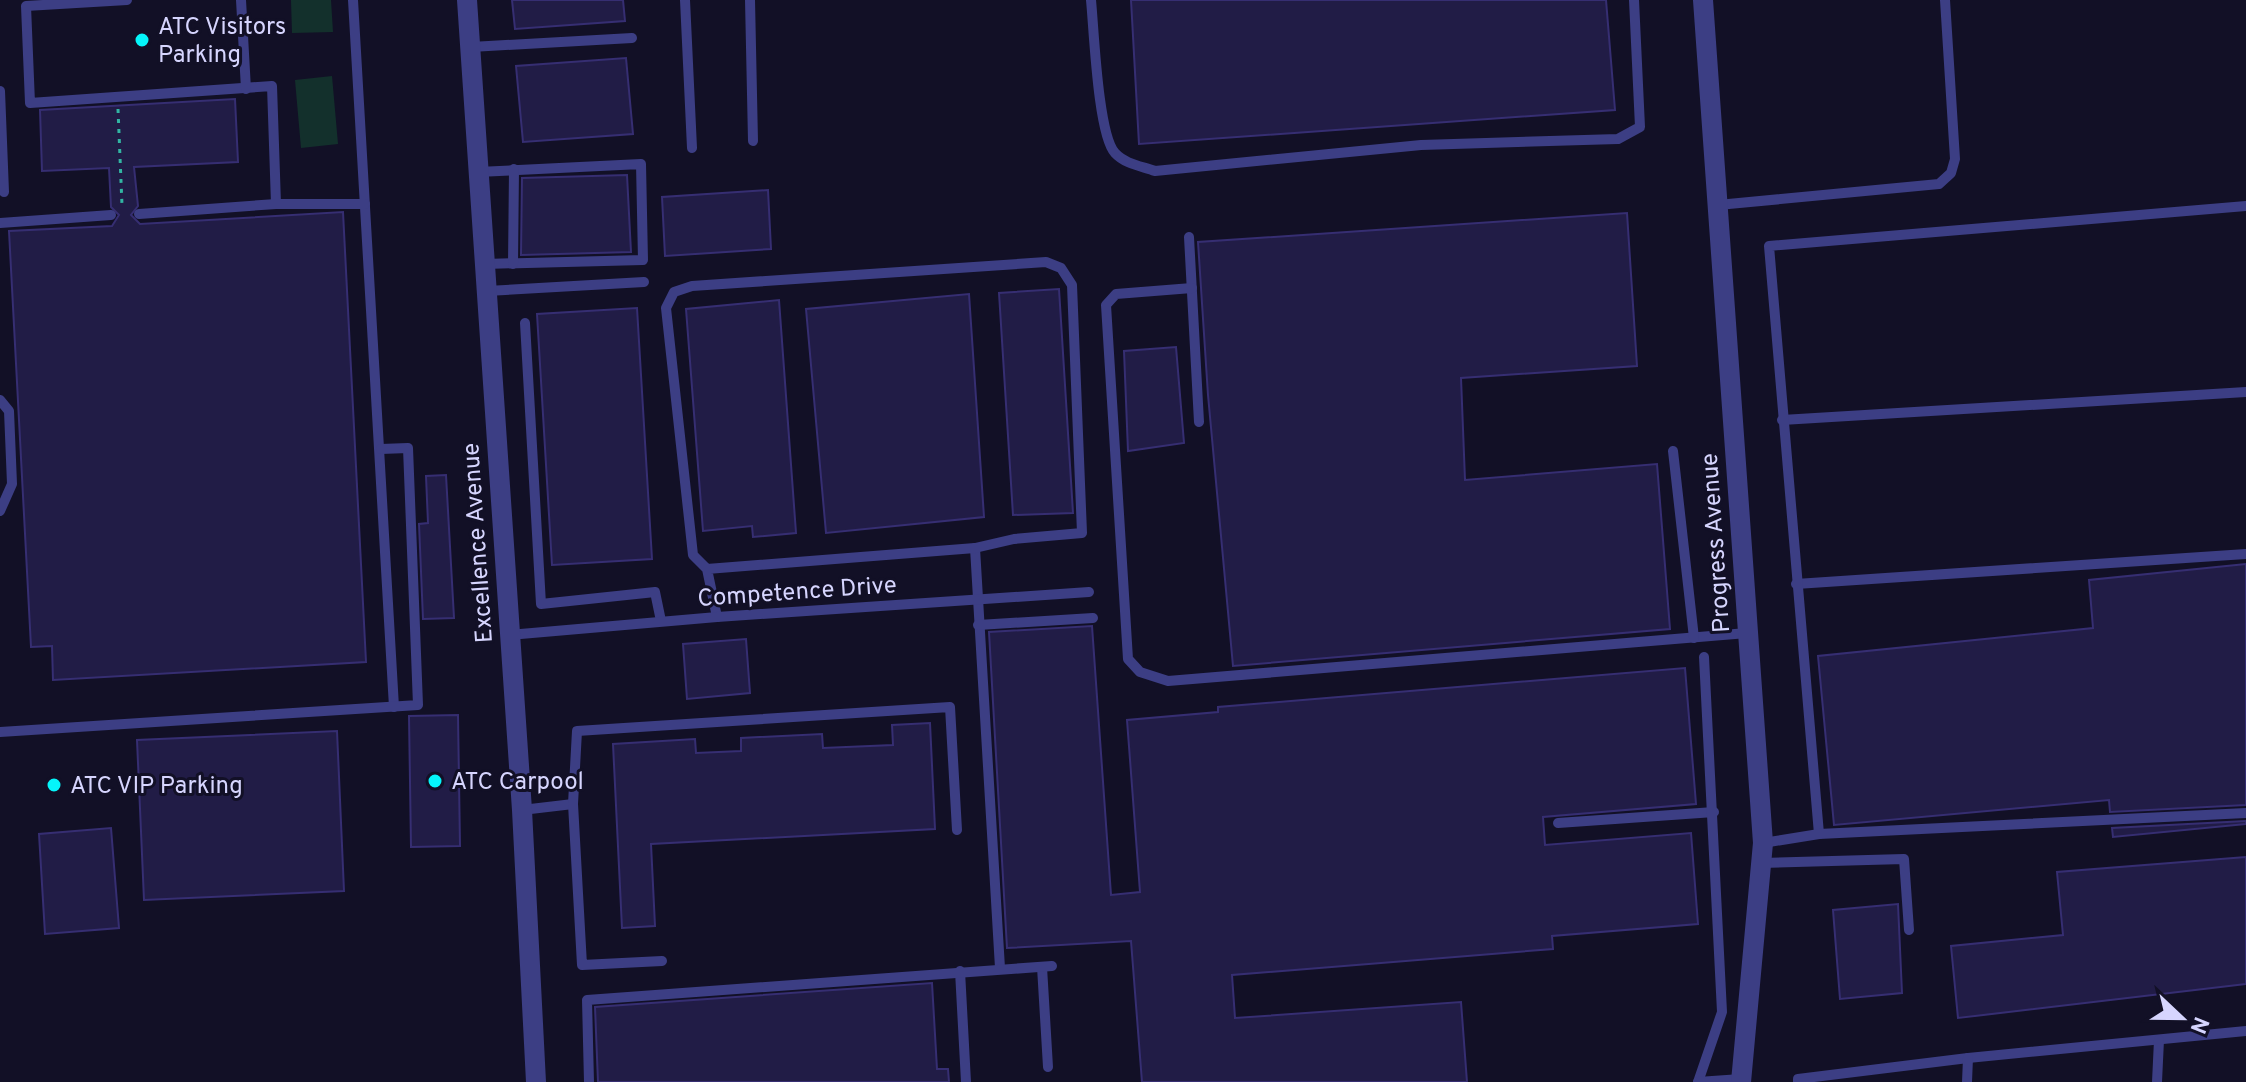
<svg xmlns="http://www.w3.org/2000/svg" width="2246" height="1082" viewBox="0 0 2246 1082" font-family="Overpass,sans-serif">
<rect width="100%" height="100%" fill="#121026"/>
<g fill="#13302c">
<path d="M291,0h40l2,32 -41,1z"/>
<path d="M332,76l6,68 -37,4 -6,-68z"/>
</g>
<g fill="#211c46" stroke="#362e72" stroke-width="2">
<path d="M512,0h111l2,21 -110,8z"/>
<path d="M1131,0h475l9,110 -476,34z"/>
<path d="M626,58l7,76 -110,8 -7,-76z"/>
<path d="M235,99l3,63 -104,5 4,39 -7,9 9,9 203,-12 23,450 -313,18 -1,-34 -21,1 -22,-416 103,-5 7,-11 -8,-8 -2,-39 -67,3 -2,-61z"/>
<path d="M627,175l4,77 -110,3 1,-77z"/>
<path d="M768,190l3,59 -106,7 -3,-59z"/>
<path d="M1627,213l10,153 -176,12 4,102 192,-16 13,165 -437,37 -25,-271 -10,-153z"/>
<path d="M1059,289l14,224 -60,2 -14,-222z"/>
<path d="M969,294l15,223 -158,16 -20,-224z"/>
<path d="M779,300l17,233 -43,4 -1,-11 -49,5 -17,-222z"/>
<path d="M637,308l15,251 -100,6 -15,-251z"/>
<path d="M1176,347l8,96 -56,8 -4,-100z"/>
<path d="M446,475l8,143 -31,1 -4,-95 9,-1 -2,-47z"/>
<path d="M2246,564v241l-136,7 -1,-12 -275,25 -16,-169 275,-28 -4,-48z"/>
<path d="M1092,626l19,269 29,-3 -13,-172 91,-8v-5l467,-39 11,136 -153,13 2,28 146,-12 7,91 -146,12 1,13 -321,26 3,43 226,-16 6,80h-325l-11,-141 -124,7 -18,-316z"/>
<path d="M746,639l4,54 -63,6 -4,-55z"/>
<path d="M458,715l2,131 -49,1 -2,-131z"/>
<path d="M930,723l5,106 -284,15 4,82 -33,2 -9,-184 82,-5 1,14 45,-2v-13l81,-4 1,14 70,-3 -1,-20z"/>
<path d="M337,731l7,160 -200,9 -7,-160z"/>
<path d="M2246,821v3l-133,13 -1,-9z"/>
<path d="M111,828l8,100 -74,6 -6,-100z"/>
<path d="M2246,857v127l-288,34 -7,-72 112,-11 -6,-63z"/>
<path d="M1898,904l4,89 -62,6 -7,-89z"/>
<path d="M932,983l5,86h11l1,13h-351l-3,-75z"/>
</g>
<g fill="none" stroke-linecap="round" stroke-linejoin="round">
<path stroke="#32b5a3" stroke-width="3" stroke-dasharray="4 6" stroke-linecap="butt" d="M118,109l4,96"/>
<g stroke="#3c3e84" stroke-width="10">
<path d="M127,0l-101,6 4,97 242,-17 4,118"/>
<path d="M241,0l5,89"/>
<path d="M353,0l41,707"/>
<path d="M685,0l7,148"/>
<path d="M750,0l3,141"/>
<path d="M1091,0c3,30 7,135 24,153 10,11 26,13 40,18l266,-26 197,-6 22,-12 -6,-127"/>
<path d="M471,47l161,-9"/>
<path d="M0,91l4,101"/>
<path d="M478,172l163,-8 2,96 -158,4"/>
<path d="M1718,205l221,-21 12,-11 4,-14 -10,-159"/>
<path d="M139,214l137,-10h89"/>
<path d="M0,223l111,-8"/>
<path d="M1189,237l10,185"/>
<path d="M513,264l1,-95"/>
<path d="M1192,288l-76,6 -10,11 22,354 12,13 28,9 579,-48"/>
<path d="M487,291l157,-9"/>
<path d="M525,323l16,281 114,-12 6,29"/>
<path d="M0,400l9,11 3,73 -12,27"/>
<path d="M1782,420l464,-28"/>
<path d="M1673,451l21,187"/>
<path d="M975,548l25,420"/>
<path d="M707,569l268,-21 39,-9 68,-6 -10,-248 -11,-17 -15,-6 -354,24 -18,6 -8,16 27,247 14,14 10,48"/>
<path d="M1796,584l450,-30"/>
<path d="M978,625l115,-7"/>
<path d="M509,635l208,-18 372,-25"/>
<path d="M0,732l418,-27 -10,-257 -27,1"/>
<path d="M522,810l51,-6"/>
<path d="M1558,823l156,-11"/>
<path d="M1819,834l-50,-588 477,-40"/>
<path d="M1763,843l56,-9 427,-21"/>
<path d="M1761,863l143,-4 5,71"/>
<path d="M662,961l-80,4 -9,-161 4,-73 373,-24 7,123"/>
<path d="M1042,967l6,100"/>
<path d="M960,971l6,111"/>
<path d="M589,1082l-2,-82 465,-34"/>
<path d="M1698,1082l24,-70 -18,-355"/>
<path d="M1698,1082l43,-3"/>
<path d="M1798,1082v-3l170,-21 278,-27"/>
<path d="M1967,1082l1,-24"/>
<path d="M2157,1082l2,-42"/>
</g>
<g stroke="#3c3e84" stroke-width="20">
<path d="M467,0l55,810 14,272"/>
<path d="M1703,0l60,843 -22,239"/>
</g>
</g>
<g fill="#05f5fa" stroke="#121026" stroke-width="3">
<circle cx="142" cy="40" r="8"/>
<circle cx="435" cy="781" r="8"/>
<circle cx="54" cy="785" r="8"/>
</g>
<g text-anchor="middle" stroke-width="6" stroke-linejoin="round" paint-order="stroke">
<g font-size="24" fill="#d6d5fe" stroke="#121026" text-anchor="start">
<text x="158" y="34">ATC Visitors<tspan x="158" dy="28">Parking</tspan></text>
<text x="451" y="789">ATC Carpool</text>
<text x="70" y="793">ATC VIP Parking</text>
</g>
<g font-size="24" fill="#d6d5fe" stroke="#121026">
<text transform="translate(477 543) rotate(-94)" y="8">Excellence Avenue</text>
<text transform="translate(1715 543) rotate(-94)" y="8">Progress Avenue</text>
<text transform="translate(797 591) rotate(-4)" y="8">Competence Drive</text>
</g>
</g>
<g transform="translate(2182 1018) rotate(112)" stroke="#121026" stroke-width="6" paint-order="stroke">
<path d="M0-6L14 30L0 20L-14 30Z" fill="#d6d5fe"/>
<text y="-12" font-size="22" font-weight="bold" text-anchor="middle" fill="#d6d5fe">N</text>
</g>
</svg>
